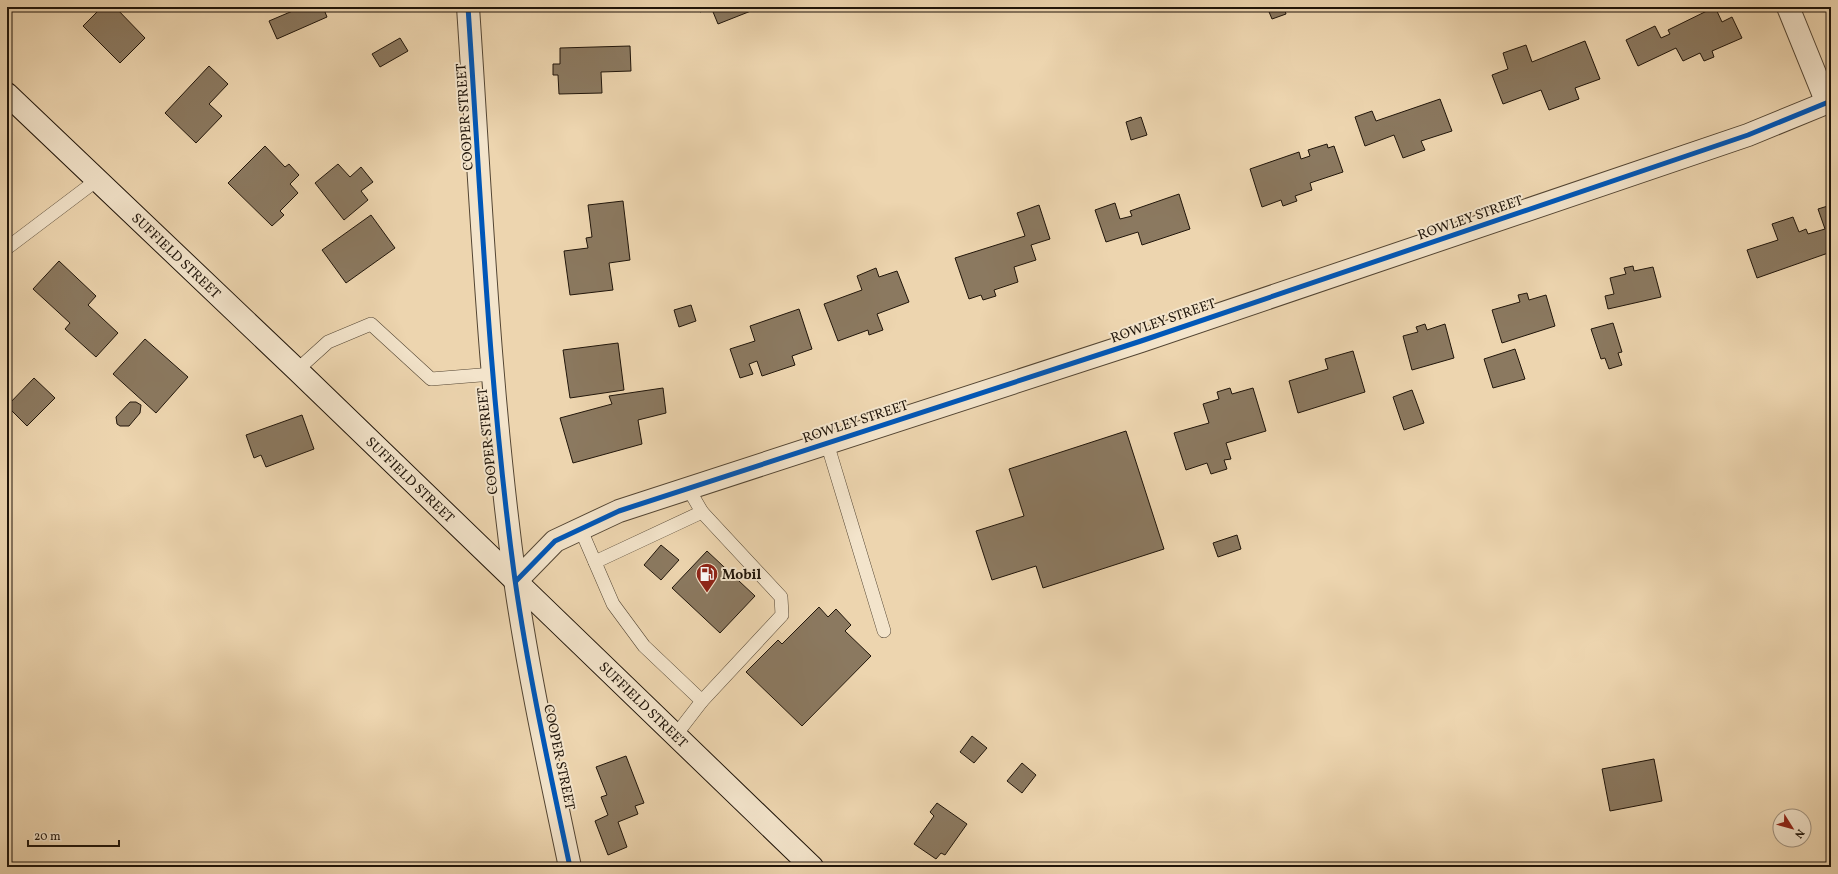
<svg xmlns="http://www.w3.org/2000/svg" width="1838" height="874" viewBox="0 0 1838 874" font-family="Vollkorn,serif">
<rect width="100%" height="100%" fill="#edd5af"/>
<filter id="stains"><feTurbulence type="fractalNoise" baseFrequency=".005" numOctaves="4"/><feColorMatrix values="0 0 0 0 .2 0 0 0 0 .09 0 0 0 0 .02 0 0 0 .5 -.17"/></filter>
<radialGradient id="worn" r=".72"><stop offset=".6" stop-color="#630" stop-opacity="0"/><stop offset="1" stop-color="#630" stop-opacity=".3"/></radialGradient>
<g fill="#8b7960" stroke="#20150a">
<path d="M102,7h13l30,31 -25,25 -37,-37z"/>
<path d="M302,7h21l4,10 -50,22 -8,-18z"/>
<path d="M698,7h63l-43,17 -7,-17 -11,5z"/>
<path d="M1267,7h17l2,7 -14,5z"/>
<path d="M1715,7l7,15 10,-5 10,21 -30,13 2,6 -10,4 -4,-8 -17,8 -7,-13 -38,18 -12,-26 29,-14 6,12 9,-4 -2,-4z"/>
<path d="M400,38l8,13 -28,16 -8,-13z"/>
<path d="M1585,41l15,38 -25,9 4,11 -30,11 -8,-20 -38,14 -11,-29 16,-6 -5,-16 23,-8 6,17z"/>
<path d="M630,46l1,25 -30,1 1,21 -43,1 -1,-19h-5v-11h7v-16z"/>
<path d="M209,66l19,18 -19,20 13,12 -26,27 -31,-30z"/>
<path d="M1440,99l12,32 -31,10 4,9 -22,8 -9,-23 -29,11 -10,-29 17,-6 4,10z"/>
<path d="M1141,117l6,18 -16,5 -5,-18z"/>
<path d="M1327,144l1,4 6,-2 9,26 -33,11 2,7 -17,6 2,5 -14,5 -2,-6 -19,7 -12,-38 49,-17 2,7 9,-3 -2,-6z"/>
<path d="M265,146l20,21 4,-3 10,11 -9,9 8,9 -18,18 4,4 -12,11 -44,-43z"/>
<path d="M338,164l12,13 11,-10 12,15 -12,9 7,9 -24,20 -29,-37z"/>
<path d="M1179,194l11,35 -48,16 -4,-13 -32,10 -11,-32 20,-7 5,16 12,-3 -2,-5z"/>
<path d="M623,201l7,59 -21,3 4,27 -43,5 -6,-44 24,-3 -2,-10 6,-1 -4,-32z"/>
<path d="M1039,205l11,34 -19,6 5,15 -22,7 4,15 -24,8 2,6 -13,4 -2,-5 -12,4 -14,-41 70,-22 -8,-23z"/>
<path d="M1831,205v47l-74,26 -10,-28 31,-10 -6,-16 21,-7 6,15 7,-3 2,5 17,-5 -7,-20z"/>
<path d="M371,215l24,33 -49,35 -24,-33z"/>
<path d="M59,261l37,35 -8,9 30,28 -22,24 -31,-28 5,-6 -37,-34z"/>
<path d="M1633,266l1,5 19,-4 8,30 -53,12 -3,-13 9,-2 -4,-16 16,-4 -2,-6z"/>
<path d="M876,268l3,9 18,-6 12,31 -32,12 6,16 -14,5 -1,-5 -30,11 -14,-37 38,-14 -5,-14z"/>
<path d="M1527,293l2,7 17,-5 9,31 -53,17 -10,-33 28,-8 -2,-7z"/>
<path d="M691,305l5,16 -17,6 -5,-17z"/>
<path d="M799,309l13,40 -20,7 3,9 -33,11 -5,-15 -8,3 4,10 -13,4 -10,-29 25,-8 -5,-15z"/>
<path d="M1613,323l9,29 -4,1 4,12 -13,4 -4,-11 -4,1 -10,-30z"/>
<path d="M1425,324l2,6 18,-6 9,34 -42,12 -9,-34 15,-4 -2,-5z"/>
<path d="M145,339l43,38 -32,36 -43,-39z"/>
<path d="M618,343l6,47 -54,8 -7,-48z"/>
<path d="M1515,349l10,30 -32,9 -9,-29z"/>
<path d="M1353,351l12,41 -67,21 -9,-32 39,-12 -3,-10z"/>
<path d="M34,378l21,20 -28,28 -20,-20z"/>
<path d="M663,388l3,25 -28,7 4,24 -69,19 -13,-45 52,-14 -3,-8z"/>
<path d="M1230,388l2,6 21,-6 13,43 -40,12 5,16 -7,1 3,9 -16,5 -4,-11 -21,7 -12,-37 35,-10 -6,-19 16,-5 -2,-7z"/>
<path d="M1412,390l12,33 -20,7 -11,-33z"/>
<path d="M130,402h6l5,3 -1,8 -11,13h-9l-3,-2 -1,-7z"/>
<path d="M302,415l12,34 -48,18 -5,-12 -7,3 -8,-23z"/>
<path d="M1126,431l38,118 -121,39 -7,-22 -44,14 -16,-49 48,-15 -15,-47z"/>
<path d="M1237,535l4,14 -23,8 -5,-14z"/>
<path d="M661,545l18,15 -18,20 -17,-15z"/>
<path d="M707,551l48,45 -35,37 -48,-45z"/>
<path d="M819,607l9,10 8,-8 15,16 -6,6 26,25 -69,70 -56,-54 32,-32 4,4z"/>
<path d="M972,736l15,12 -13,15 -14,-11z"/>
<path d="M626,756l18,47 -9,3 3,8 -20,8 9,25 -19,8 -13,-34 13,-6 -7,-18 6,-2 -11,-28z"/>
<path d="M1654,759l8,42 -52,10 -8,-42z"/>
<path d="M1022,763l14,12 -14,18 -15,-12z"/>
<path d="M937,803l30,21 -22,31 -4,-2 -5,6 -22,-15 20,-28 -4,-4z"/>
</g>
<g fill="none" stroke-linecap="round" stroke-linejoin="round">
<g stroke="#534533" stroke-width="14">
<g id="service">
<path d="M7,248l90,-68"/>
<path d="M297,370l31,-28 43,-18 60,55 62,-5"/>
<path d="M827,443l57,188"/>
<path d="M581,530l32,74 31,42 58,55"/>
<path d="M595,562l107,-50"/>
<path d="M675,736l27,-35 80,-86 -1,-18 -79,-85 -14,-24"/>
</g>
</g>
<g stroke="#534533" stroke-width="24">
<path id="minor" d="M1788,7l39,96"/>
</g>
<g stroke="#534533" stroke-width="24">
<g id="tertiary">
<path d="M468,7c13,191 21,383 47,573 14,97 35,192 55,287"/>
<path d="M516,581l39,-40 64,-30 522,-170 607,-206 83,-34"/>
</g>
</g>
<g stroke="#20150a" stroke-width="24">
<g id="secondary">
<path id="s1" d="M7,94l290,276 515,497"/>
</g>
</g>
<use href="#service" stroke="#f3e4cb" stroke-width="13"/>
<use href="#minor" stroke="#f3e4cb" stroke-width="22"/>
<use href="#tertiary" stroke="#f3e4cb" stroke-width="22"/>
<use href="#secondary" stroke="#f3e4cb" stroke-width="22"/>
<g stroke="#f3e4cb" stroke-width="8">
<g id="cycleway">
<path d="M468,7c13,191 21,383 47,573 14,97 35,192 55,287"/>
<path d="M516,581l39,-40 64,-30 522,-170 607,-206 83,-34"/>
</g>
</g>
<use href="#cycleway" stroke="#0057b8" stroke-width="5"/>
</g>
<defs>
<g id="fuel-pin" transform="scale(1.15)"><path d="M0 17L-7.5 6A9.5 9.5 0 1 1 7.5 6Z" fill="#8f2418" stroke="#f3e4cb"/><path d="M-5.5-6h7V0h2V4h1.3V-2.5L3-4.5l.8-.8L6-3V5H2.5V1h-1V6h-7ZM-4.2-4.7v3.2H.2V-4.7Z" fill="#fff"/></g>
</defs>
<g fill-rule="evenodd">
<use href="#fuel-pin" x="707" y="574"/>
</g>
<g text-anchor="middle" stroke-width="4" stroke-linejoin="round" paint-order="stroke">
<g font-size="14" fill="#20150a" stroke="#f3e4cb">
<text transform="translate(464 117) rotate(-94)" y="5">COOPER STREET</text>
<text transform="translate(1470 217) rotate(-19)" y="5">ROWLEY STREET</text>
<text dy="5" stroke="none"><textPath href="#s1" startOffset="234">SUFFIELD STREET</textPath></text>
<text transform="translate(1163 320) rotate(-19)" y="5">ROWLEY STREET</text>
<text transform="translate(855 421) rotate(-18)" y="5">ROWLEY STREET</text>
<text transform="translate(487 441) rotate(-96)" y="5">COOPER STREET</text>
<text dy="5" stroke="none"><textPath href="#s1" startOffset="558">SUFFIELD STREET</textPath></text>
<text dy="5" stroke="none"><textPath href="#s1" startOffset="882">SUFFIELD STREET</textPath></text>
<text transform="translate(560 757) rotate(78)" y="5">COOPER STREET</text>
</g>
<g font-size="14" font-weight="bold" fill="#20150a" stroke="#f3e4cb" text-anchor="start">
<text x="722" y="579">Mobil</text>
</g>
</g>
<rect width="1838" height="874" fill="none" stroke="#edd5af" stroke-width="24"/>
<rect x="8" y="8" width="1822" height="858" fill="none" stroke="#20150a" stroke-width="2"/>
<rect x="12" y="12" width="1814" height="850" fill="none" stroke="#20150a"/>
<g transform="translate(1792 828) rotate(127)"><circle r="19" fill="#f3e4cb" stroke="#9f917e"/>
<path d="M0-3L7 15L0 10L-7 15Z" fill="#8f2418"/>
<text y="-6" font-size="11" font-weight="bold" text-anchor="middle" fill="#20150a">N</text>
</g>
<path d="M28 840v6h91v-6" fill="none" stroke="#20150a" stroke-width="2"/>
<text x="34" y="840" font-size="12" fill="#20150a" stroke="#f3e4cb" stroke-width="3" paint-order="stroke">20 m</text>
<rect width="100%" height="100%" filter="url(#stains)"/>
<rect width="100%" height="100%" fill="url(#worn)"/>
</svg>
